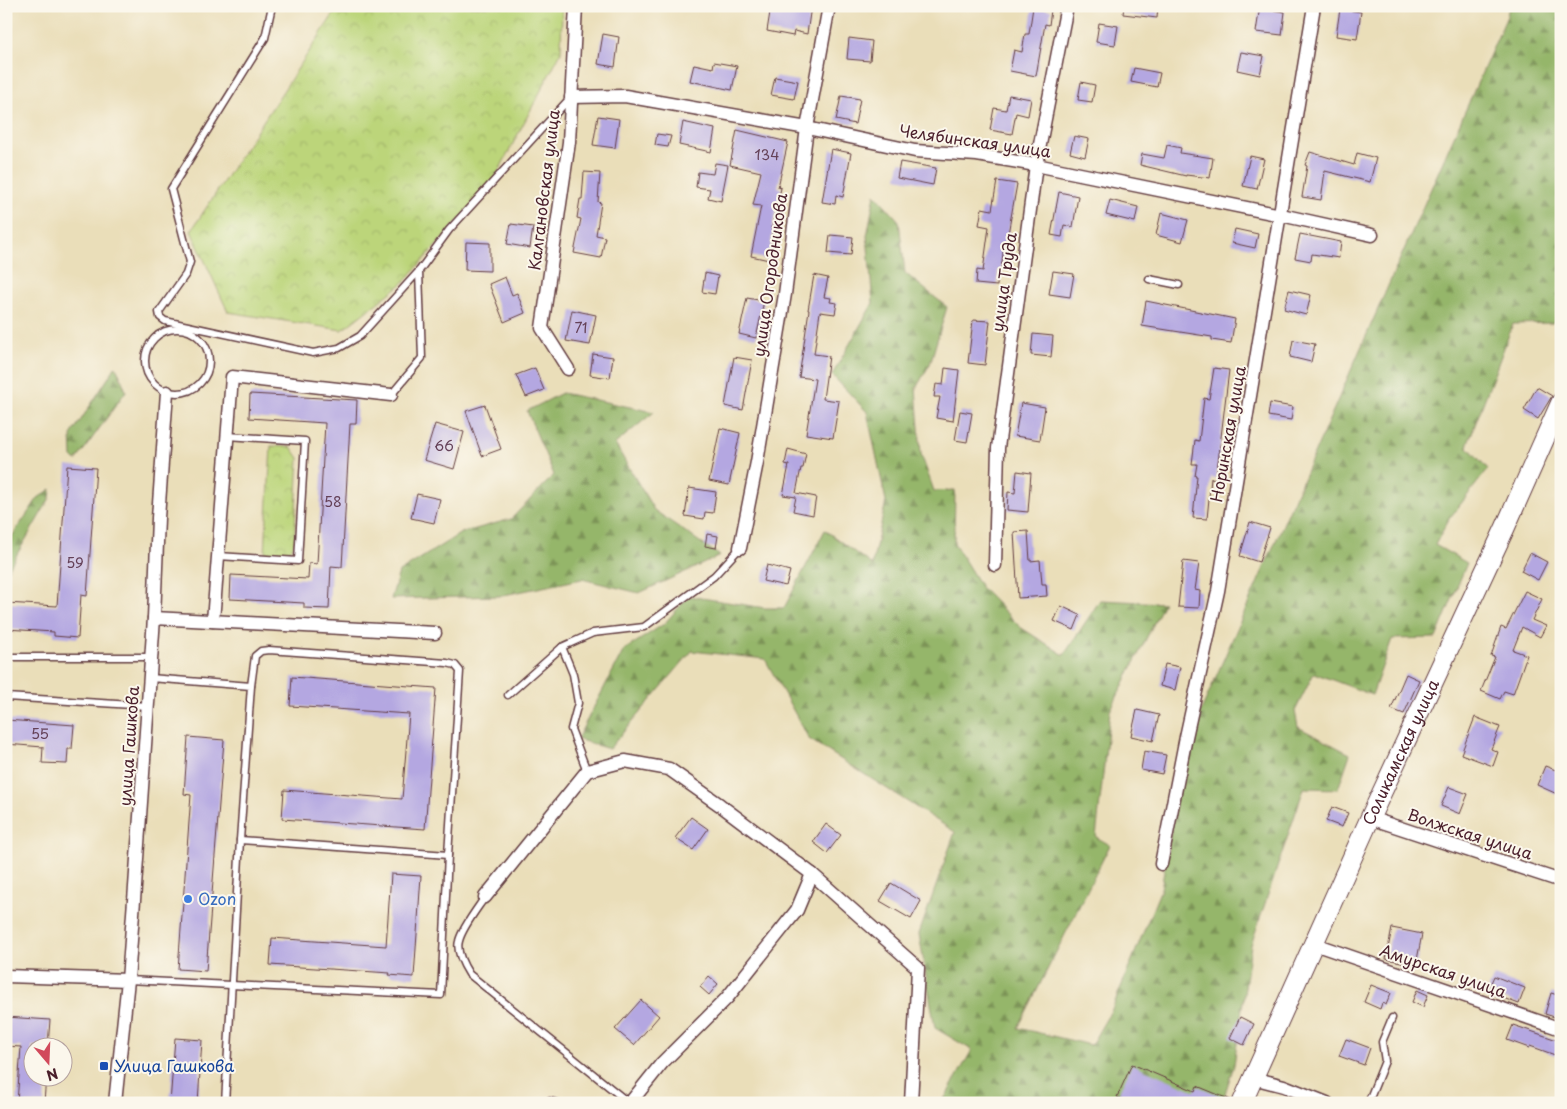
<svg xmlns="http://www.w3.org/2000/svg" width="1567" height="1109" viewBox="0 0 1567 1109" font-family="'Playpen Sans',sans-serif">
<defs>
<pattern id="forest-firs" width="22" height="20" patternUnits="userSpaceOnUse" patternTransform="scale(1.25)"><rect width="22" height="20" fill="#95b66a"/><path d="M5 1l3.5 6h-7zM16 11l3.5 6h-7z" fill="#7c9357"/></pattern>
<pattern id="park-crowns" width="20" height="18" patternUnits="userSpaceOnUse" patternTransform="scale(1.25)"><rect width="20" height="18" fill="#bcd57a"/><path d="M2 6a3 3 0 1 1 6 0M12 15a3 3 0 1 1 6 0" fill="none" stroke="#a3b66a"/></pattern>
</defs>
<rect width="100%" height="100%" fill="#fbf7ec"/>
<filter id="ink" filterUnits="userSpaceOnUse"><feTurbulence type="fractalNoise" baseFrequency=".02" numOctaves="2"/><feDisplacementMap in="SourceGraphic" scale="10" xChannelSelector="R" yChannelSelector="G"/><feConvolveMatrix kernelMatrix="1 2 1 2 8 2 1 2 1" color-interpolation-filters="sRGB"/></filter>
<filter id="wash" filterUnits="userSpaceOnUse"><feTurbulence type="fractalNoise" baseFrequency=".0096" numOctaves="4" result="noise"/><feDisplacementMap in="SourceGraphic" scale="20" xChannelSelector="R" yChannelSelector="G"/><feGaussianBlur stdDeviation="1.12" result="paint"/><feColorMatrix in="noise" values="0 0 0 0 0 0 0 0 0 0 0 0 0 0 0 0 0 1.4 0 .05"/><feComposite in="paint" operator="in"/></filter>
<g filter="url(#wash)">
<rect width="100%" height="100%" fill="#eadeb9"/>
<g fill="url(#forest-firs)" stroke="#706a4a">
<path d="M1509,6h52v303l-8,14 -40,1 -46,122 21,23 -39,50 -14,26 32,18 -31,75 -44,1 -20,56 -58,-22 -19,38 3,16 52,27 -12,35 -34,-1 -53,157 -17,120 -12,38h-280l30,-53 -37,-22 -16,-94 36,-102 -146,-93 -44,-80 -73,-8 -83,98 -32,-10 47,-89 40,-26 25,-28 76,12h19l41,-78 47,35 14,-64 -19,-89 -35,-37 41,-72 -6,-67 8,-42 24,27 6,52 42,34 -17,57 -14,24 5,66 13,37 21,-1 -1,53 27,44 39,40 44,28 36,-55 64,3 -54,108 -14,126 14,8 -92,183 73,17 21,-36 49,-120 24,-142 322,-731z"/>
<path d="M116,366l10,25 -50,70 -4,-4 -1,-22z"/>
<path d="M562,393l92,19 -39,32 39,66 66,46 -81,37 -57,-14 -83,17 -108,3 8,-27 62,-39 50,-14 43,-44 -27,-64z"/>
<path d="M51,489l-1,9 -44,75v-28l32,-47z"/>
</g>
<g fill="url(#park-crowns)" stroke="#837a52">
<path d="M339,6h223l-1,46 -68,130 -90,101 -61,47 -114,-18 -37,-81z"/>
<path d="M271,446l20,1 8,11 -5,87 -9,10 -20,-2z"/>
</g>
<g id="blocks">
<g fill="#b4a7e1">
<path d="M771,6h40l-4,28 -13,-3 -1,5 -26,-5z"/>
<path d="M1124,6h34l-1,12 -34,-4z"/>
<path d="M1260,6h12v4l13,2 -3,23 -26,-3z"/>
<path d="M1033,7l18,3 -2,15 -4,-1 -9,52 -26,-5 4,-21 8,2 3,-18h4z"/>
<path d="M1340,9l21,3 -4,27 -21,-3z"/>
<path d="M1099,23l19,3 -3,19 -19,-3z"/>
<path d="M603,34l16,3 -4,30 -17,-3z"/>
<path d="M849,38l23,3 -2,20 -23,-2z"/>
<path d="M1241,52l23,4 -4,19 -23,-5z"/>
<path d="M714,62l23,4 -5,24 -42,-9 4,-17 19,4z"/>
<path d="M1134,68l26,5 -3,14 -26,-5z"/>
<path d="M775,77l23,4 -4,18 -23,-4z"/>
<path d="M1081,82l14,3 -3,17 -14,-2z"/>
<path d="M1009,95l22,4 -3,17 -12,-3 -4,21 -22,-4 4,-22 12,2z"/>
<path d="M841,96l19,3 -5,25 -19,-4z"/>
<path d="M598,116l21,3 -4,29 -22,-3z"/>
<path d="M683,122l32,7 -4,23 -32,-7z"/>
<path d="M737,130l51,12 -10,45 3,1 -9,40h1l-4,32 -18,-4 10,-50 -8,-1 8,-33 -31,-7z"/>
<path d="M657,134l14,2 -3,11 -13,-2z"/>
<path d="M1074,136l15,3 -4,18 -15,-4z"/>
<path d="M1167,145l14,3 -1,5 33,5 -3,20 -24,-3v1l-46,-11 2,-11 22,4z"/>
<path d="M831,149l20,4 -8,44 -7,-2 -1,9 -13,-2z"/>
<path d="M1310,152l44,13 3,-12 19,5 -6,24 -45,-11 -4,29 -19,-3 5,-31 -2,-1z"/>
<path d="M1250,156l14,3 -7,30 -14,-3z"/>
<path d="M900,162l36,6 -3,17 -36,-7z"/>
<path d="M715,163l13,2 -7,36 -13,-3 2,-9 -14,-2 2,-15 15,2z"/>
<path d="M584,172l16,1 -2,29 3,1 -5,32 9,2 -4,21 -27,-5 7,-34 -4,-1 3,-19h2z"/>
<path d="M997,181l20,3 -11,61h-2l-3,25h-3l-1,16 -21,-2 1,-14 6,1 6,-44 -10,-2 3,-17 10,2z"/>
<path d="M1059,192l19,4 -5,31 -9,-2 -2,12 -11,-2z"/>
<path d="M1110,200l28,7 -3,15 -29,-7z"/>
<path d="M1161,213l27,7 -6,22 -26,-7z"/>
<path d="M511,224l22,3 -3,21 -23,-4z"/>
<path d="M1235,229l23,5 -3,14 -23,-5z"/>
<path d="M1300,234l41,8 -2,16 -27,-4 -1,7 -16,-3z"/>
<path d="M830,235l23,2 -2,18 -23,-2z"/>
<path d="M466,242l24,1v28l-25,-1z"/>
<path d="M1053,271l21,3 -4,23 -21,-3z"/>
<path d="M705,273l13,3 -3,18 -13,-2z"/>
<path d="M814,275l14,3 -4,19 7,1 -1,4 7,1 -2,11 -15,-2 -6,42 15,2 -6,43 16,2 -6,37 -27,-4 9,-55 -16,-2 10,-67h-1z"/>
<path d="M505,277l7,18 5,-2 8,20 -21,9 -15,-38z"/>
<path d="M1289,290l22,5 -5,20 -22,-6z"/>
<path d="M747,298l17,3 -8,37 -17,-4z"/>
<path d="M1146,301l89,18 -4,24 -19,-3v-3l-70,-11z"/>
<path d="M572,310l24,5 -6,30 -24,-4z"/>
<path d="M973,320l17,1 -5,44 -17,-2z"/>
<path d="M1033,334l20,2 -2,21 -20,-2z"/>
<path d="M1293,340l22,4 -4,18 -21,-5z"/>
<path d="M593,354l20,3 -3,21 -20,-3z"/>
<path d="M734,357l18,3 -9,50 -18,-4z"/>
<path d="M535,368l9,22 -18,7 -10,-22z"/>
<path d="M945,368l14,2 -6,51 -17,-3 4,-21h-6l2,-13 7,1z"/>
<path d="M1214,368l15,2 -13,109 -5,-1 -4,41 -14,-1 4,-42h-2l2,-12h-5l3,-24 4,1 5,-43 5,1z"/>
<path d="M1537,387l15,9 -14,23 -14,-9z"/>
<path d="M250,394l107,6 -1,24h-6l-8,143 -11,-1 -2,43 -25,-1v-5l-74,-4 1,-24 77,4 1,-16 8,1 8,-141 -76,-5z"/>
<path d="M1021,403l24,4 -5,33 -25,-4z"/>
<path d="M1270,403l23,4 -2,13 -23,-4z"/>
<path d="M485,405l16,44 -19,7 -16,-45z"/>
<path d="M960,411l12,2 -5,29 -12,-2z"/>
<path d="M435,424l29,8 -10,37 -30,-9z"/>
<path d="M720,428l20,5 -11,52 -20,-4z"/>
<path d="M788,449l18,5 -3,14h-2l-5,25 20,4 -3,18 -20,-4 3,-14 -13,-2 6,-30 -4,-1z"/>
<path d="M67,466l29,2 -9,128 -6,-1 -3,43 -24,-2v-4l-48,-3v-26l51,3z"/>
<path d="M1017,471l14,2 -3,39 -21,-2 1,-18 7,1z"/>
<path d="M689,488l27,4 -3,21 -8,-1 -1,7 -19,-3z"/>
<path d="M417,494l23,5 -6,24 -23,-5z"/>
<path d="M1250,522l20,6 -11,34 -19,-6z"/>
<path d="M1028,531l2,30 10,-1 2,24h4l1,12 -29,2 -4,-66z"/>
<path d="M707,534l11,2 -2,12 -11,-2z"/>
<path d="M1530,553l17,9 -9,18 -17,-9z"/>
<path d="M1183,561l16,2 -4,27 5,1 -1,17 -21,-1z"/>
<path d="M767,565l23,6 -4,15 -23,-5z"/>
<path d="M1525,591l17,8 -10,21 14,6 -6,11 -18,-10 -9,23 14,5 -14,39 -9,-3 -4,8 -19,-8 14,-34 -4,-1 10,-29 5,2z"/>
<path d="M1061,606l19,9 -6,15 -20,-9z"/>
<path d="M1165,664l15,3 -5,23 -15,-4z"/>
<path d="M1406,674l13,6 -15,34 -13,-5z"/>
<path d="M292,677l144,11 -11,141 -143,-10 2,-29 118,9 7,-85 -119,-8z"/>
<path d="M1137,710l22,5 -6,26 -22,-5z"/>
<path d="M1475,717l25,10 -9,22 7,3 -5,14 -32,-12z"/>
<path d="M6,720l68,5 -2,24h-4l-1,15 -25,-1 1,-16 -37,-3z"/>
<path d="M188,737l36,3 -18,231 -28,-2 13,-174 -7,-1z"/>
<path d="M1144,751l22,4 -4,19 -21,-4z"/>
<path d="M1545,766l16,6v13l-4,9 -20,-9z"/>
<path d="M1449,787l19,7 -8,20 -19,-8z"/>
<path d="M1332,807l16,6 -6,14 -16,-6z"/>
<path d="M691,817l17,12 -15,21 -18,-12z"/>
<path d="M826,824l15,11 -14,18 -14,-11z"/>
<path d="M391,874l30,2 -7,101 -25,-2 1,-2 -120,-8 2,-27 114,8z"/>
<path d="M891,883l30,18 -10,18 -31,-18z"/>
<path d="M1392,928l30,6 -6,31 -30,-6z"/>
<path d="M709,976l9,8 -9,11 -9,-8z"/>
<path d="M1494,976l31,12 -6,16 -32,-12z"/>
<path d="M1371,985l20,8 -5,12 -4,-2 -2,6 -16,-7z"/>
<path d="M1417,990l11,5 -5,12 -11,-5z"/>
<path d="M1551,993l10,3v23l-16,-5z"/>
<path d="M641,1000l18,16 -25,29 -19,-16z"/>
<path d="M6,1017l44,3 -2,26h-16v30h14l-2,27h-27l4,-56 -15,-1z"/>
<path d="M1240,1017l14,7 -10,21 -14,-7z"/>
<path d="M1513,1025l47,16 -5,14 -25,-9 -1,2 -22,-8z"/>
<path d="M175,1038l27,2 -4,63h-28z"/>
<path d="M1346,1039l24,9 -6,17 -25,-9z"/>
<path d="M1132,1064l63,27 2,-5 34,14v3h-101l-13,-6z"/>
</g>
</g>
</g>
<g filter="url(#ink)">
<use href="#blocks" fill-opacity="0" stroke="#623c40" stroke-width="1"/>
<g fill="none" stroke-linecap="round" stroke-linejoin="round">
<g stroke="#623c40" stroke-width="9">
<g id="lane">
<path d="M272,6l-7,32 -94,151 19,73 -4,12 -27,38 1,5 5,4 148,32 26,-5 21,-12 59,-65 30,-41 121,-132"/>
<path d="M1149,279l30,6"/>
<circle cx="177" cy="361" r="32"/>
<path d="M391,395l31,-37 -3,-87"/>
<path d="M218,556l80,5 7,-120 -78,-5"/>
<path d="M562,647l11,27 5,29 -7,26 16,42"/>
<path d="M6,657h146"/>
<path d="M150,678l101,8 -11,154 -15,263"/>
<path d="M508,695l54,-48 31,-14 51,-6 70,-51 26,-28"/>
<path d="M6,697l142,9"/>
<path d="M240,840l208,15"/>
<path d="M485,897c-8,12 -23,31 -26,44 -3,10 5,25 10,33l160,129"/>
<path d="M128,980l313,15 7,-140 12,-184 -5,-6 -8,-2 -178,-13 -8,1 -6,5 -4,30"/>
<path d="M547,1103l3,-2 8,2"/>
<path d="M1368,1103l17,-42 -3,-19 10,-24"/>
</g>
</g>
<g stroke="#623c40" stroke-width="15">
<g id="street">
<path d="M571,97l54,-1 182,32 108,23 62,4 59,10 245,50 91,20"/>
<path d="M568,369l-26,-41 27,-186 7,-136"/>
<path d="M740,548l17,-86 28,-168 22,-166 22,-122"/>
<path d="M995,565l3,-117 38,-283 31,-159"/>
<path d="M154,618l281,15"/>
<path d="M213,621l19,-244 159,18"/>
<path d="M1370,818l191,63"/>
<path d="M1161,864l25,-127 32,-146 96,-585"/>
<path d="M485,897l102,-126 38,-10 44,8 51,36 92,69 106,94 -7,135"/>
<path d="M1314,944l247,85"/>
<path d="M6,976l122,4"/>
<path d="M1253,1078l31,8 43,17"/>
<path d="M115,1103l13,-123 7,-93 19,-269 4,-100 9,-126"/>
<path d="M630,1103l32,-40 65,-65 70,-88 15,-36"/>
</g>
</g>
<g stroke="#623c40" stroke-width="21">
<g id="primary">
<path id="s1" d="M1242,1103l128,-285 135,-290 56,-126"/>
</g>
</g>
<use href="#lane" stroke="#fff" stroke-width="6"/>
<use href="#street" stroke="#fff" stroke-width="12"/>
<use href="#primary" stroke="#fff" stroke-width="19"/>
</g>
</g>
<circle fill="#3f7fe0" stroke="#fbf7ec" stroke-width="2" cx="188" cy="899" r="5"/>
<rect fill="#1a4fb4" stroke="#fbf7ec" stroke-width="2" x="99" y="1061" width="10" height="10" rx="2.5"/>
<g text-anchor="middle" stroke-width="4" stroke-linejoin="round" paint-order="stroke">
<g font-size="14" fill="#644158">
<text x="767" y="160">134</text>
<text x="581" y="333">71</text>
<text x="444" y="451">66</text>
<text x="333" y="507">58</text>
<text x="75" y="568">59</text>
<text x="40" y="739">55</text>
</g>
<g font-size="16" fill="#4a1f2b" stroke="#fbf7ec">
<text transform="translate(975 141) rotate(8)" y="6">Челябинская улица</text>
<text transform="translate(544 190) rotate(-83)" y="6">Калгановская улица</text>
<text transform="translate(770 275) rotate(-82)" y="6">улица Огородникова</text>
<text transform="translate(1004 282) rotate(-82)" y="6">улица Труда</text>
<text transform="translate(1228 434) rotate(-80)" y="6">Норинская улица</text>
<text transform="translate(129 746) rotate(-86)" y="6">улица Гашкова</text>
<text dy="6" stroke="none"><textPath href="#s1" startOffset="385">Соликамская улица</textPath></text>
<text transform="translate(1470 834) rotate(18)" y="6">Волжская улица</text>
<text transform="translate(1443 971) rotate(19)" y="6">Амурская улица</text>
</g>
<g font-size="16" fill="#366cbe" stroke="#fbf7ec" text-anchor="start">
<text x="198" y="905">Ozon</text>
</g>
<g font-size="16" fill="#164399" stroke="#fbf7ec" text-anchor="start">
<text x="114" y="1072">Улица Гашкова</text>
</g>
</g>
<rect width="1567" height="1109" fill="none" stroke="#fbf7ec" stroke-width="25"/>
<g transform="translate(48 1062) rotate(161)"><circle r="24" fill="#fbf7ec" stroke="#b4a19f"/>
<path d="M0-4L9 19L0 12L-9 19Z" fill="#d1495b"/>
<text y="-8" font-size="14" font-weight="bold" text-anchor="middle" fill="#4a1f2b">N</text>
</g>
</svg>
